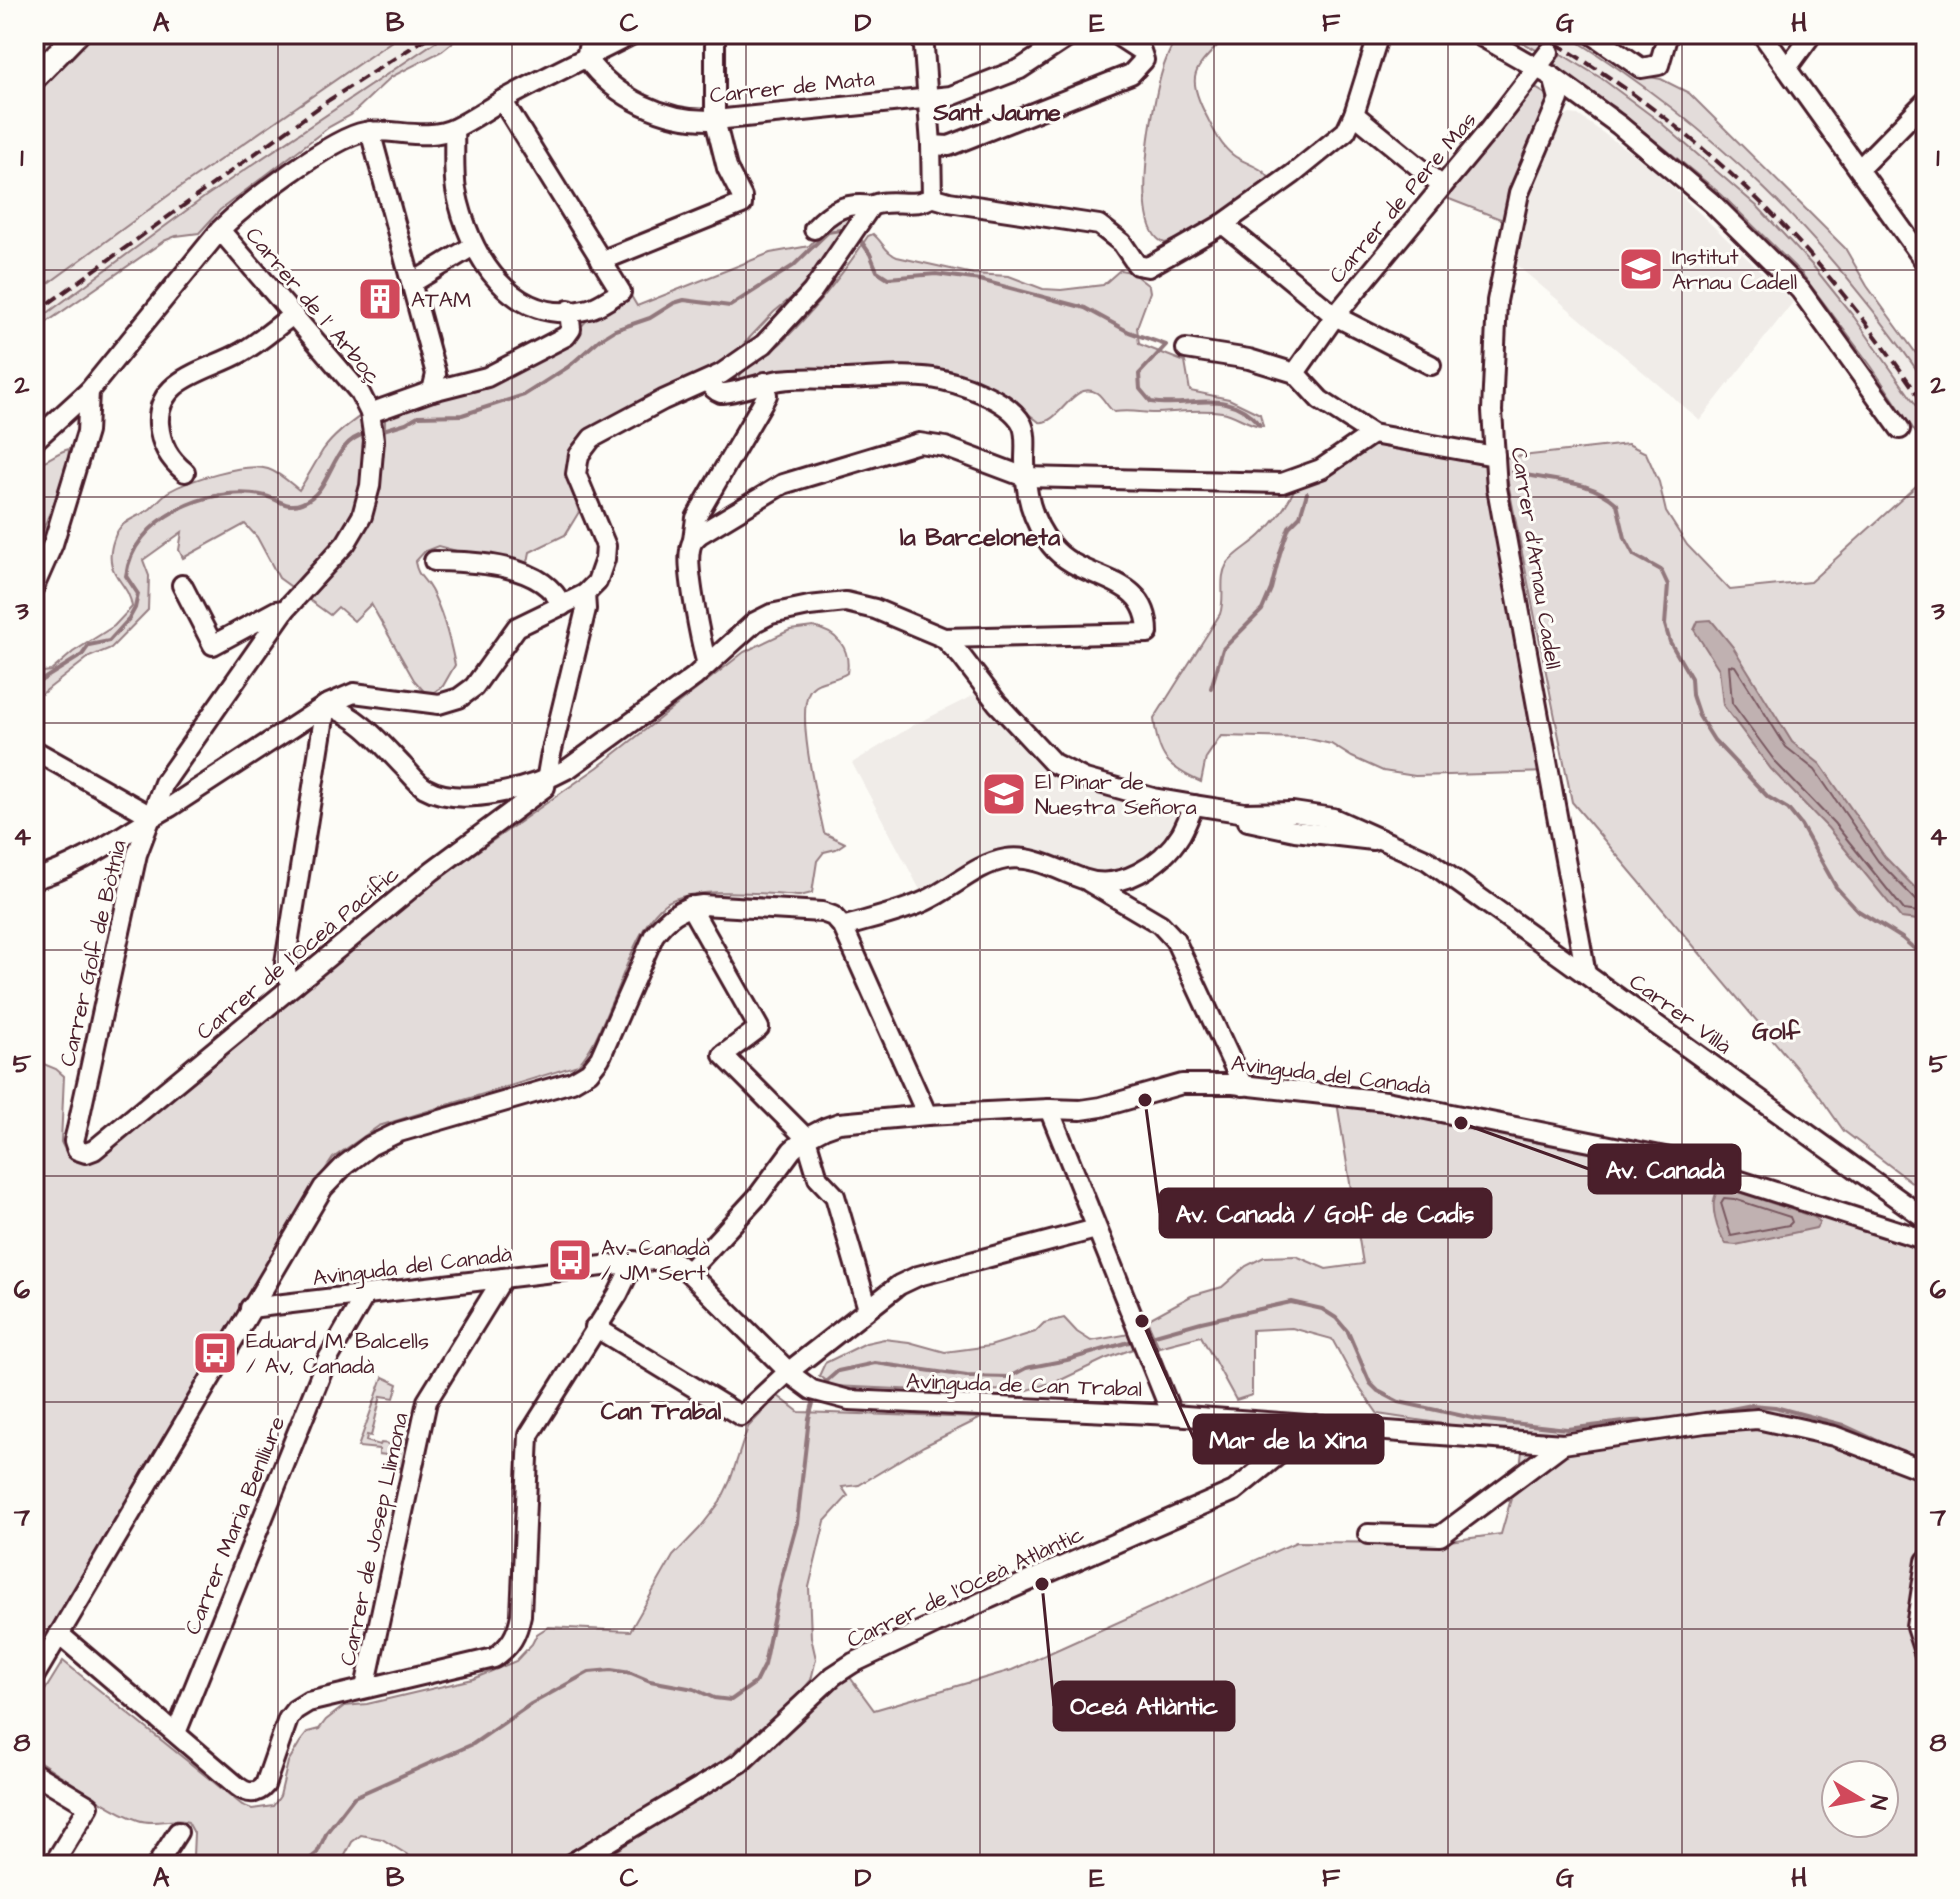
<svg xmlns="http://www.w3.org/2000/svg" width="1960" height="1899" viewBox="0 0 1960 1899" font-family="'Architects Daughter',sans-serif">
<rect width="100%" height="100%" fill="#fdfcf7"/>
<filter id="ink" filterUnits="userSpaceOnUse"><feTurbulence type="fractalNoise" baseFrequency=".0125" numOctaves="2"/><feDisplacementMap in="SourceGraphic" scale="16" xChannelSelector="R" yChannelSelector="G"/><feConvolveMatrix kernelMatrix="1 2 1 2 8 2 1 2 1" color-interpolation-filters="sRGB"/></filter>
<g filter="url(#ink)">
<g fill="#f0ece8">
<path d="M402,34h45l-241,162 -172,127v-29l135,-99z"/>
<path d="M1528,34h38l49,31 91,70 60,53 63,66 83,109 14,20v36l-72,-102 -41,-51 -54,-58 -46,-42 -112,-88z"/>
<path d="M1570,114l8,1 73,52 142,135 -93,118 -187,-158 14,-63 27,-62 9,-19z"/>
<path d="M980,692l73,71 134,47 -22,44 -55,28 -104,-23 -80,42 -74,-138 62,-38z"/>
</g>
<g fill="#e3dcda" stroke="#967e82" stroke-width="2" fill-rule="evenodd">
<path d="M34,34h368l-233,161 -135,99z"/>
<path d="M447,34h16l-21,17 -51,26 -40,38 -22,12 -109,83 -21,23 -23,3 -12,5 -130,90v-8l172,-127z"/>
<path d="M1178,34h50c-31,36 -46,36 -20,85 6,12 13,27 25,36 10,8 30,12 36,23 -21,18 -79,58 -104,65 -37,-11 -12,-140 -4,-168 4,-15 10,-28 17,-41z"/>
<path d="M1508,34h20l73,44 59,44 99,86 54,58 41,51 72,102v29l-55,-82 -69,-92 -80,-79 -108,-88 -46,-27 -16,-21z"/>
<path d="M1566,34h13l71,43 11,2 28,14 156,155 22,38 59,81v16c-100,-146 -210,-255 -360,-349z"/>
<path d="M1534,87l13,8 -1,8 -33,81 -10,36 -59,-23z"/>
<path d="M861,213l-58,75 -29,24 -33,35 -34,23 -34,14 -90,48 -11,14 -4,20 3,22 8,24 -14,23 -35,17 -2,10 -7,6 -83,-22 -13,5 -10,11c3,16 9,15 16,28 12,22 19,50 24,75l-12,21 -15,10 -14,-16 -43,-76 -17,17 -16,-14 -8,8 -51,-37 -22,-41 -12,-13 -62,34 -4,-8 3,-18 -39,28 6,16 -1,34 -37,38 -22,9 -55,43v-27l17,-2 22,-19 41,-26 18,-19c-3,-27 -31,-31 -18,-68 6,-19 21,-20 36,-30 6,-5 11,-12 18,-17 21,-12 77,-30 100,-23 12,4 21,13 31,21 9,-13 16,-27 24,-40 11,-15 25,-25 40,-36l3,33 19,-3v-29l55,-21 27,-2 26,-7 68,-37 30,-32 39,-22 7,12 133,-53 39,-7 10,-11 22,-15z"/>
<path d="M873,234c9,7 13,19 24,23l76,17 36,2 34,13 18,1 42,-5 17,-15 11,2 18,14 1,6 -13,35 2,17 46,18 5,29 39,8 31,15 3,12c-12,1 -27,-12 -41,-14 -24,-4 -47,1 -70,1 -14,-1 -23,-3 -38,-1 -7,-5 -10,-14 -17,-19 -24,-14 -37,32 -58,29l-36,-28 -55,-24 -76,1 -128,9 -5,-2c4,-13 31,-25 42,-35 34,-33 61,-68 87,-107z"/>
<path d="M1372,434l123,22 54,316 -134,4 -32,-5 -31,-14 -21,-13 -26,-6 -84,-2 -15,22 -5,24c-34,-15 -43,-25 -47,-63l66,-105c6,-18 -2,-35 7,-50 9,-12 24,-19 34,-29 17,-16 31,-37 39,-59z"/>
<path d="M1628,444l18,9 13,29 7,30 21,33 43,45 80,-8 116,-105v716l-82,-62 -28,-40 -244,-289 -69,-344z"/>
<path d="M69,449l-2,22 -33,80v-87c13,-1 22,-12 35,-15z"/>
<path d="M813,627c24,5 38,21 34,46 -11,8 -31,6 -38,19 -13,25 9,112 15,141l21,10 -9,6 -12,3 -7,9 -5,32 -12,3c-32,-2 -115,-12 -139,11 -24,23 -35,62 -48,92 -10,22 -18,47 -35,66l-199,61 -46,32 -28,42 -271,456v-596l22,9 8,7 -3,66 5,10 19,11 12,-5 338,-277 163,-114 146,-115 46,-22z"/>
<path d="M1337,1102l324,62 265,85v616h-1332l73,-47 80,-46 102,-96 25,34 138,-40 284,-128 138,1 67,-9 19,-67 4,-31 -146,-22 -22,-31 -24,-44 -40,-11 -40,2v65l-16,5 -35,-64 -42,11 -12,-27 44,-24 31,-9 24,-21 18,-9 32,-1 30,13 37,-5zM1836,1775h48v48h-48z"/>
<path d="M1064,1318l13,14 14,9 38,-7 7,14 -31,11 -42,20 -35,11 -86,1 -109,-5 -14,-10 6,-13 41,-20 18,-4 25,3 36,10 45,-6 45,-14 9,-9z"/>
<path d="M383,1377l15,7 -4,14 -13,-2 -10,40 -4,-1 -1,6 14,4 1,-2 19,2 2,-7 7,1 -6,29 -9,-1 1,-11 -16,-2v-5l-21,-2z"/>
<path d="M778,1396l21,16 182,6 -57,28 -65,39 -17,2 6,9 -23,25 -16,66 2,50 5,22 -5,21 -16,19 -81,70 -168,96h-122l-42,-26 -21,-4 -9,7 -12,23h-139l-8,-9 1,-23 -6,-11c-17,-5 -32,4 -50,-2 -30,-10 -76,-45 -104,-62v-50l29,-47 179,144 10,4 21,-3 7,-10 8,-34 12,-20 8,-10 11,-3 7,-9 18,-14 23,-2 106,-25 43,-18 16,-17 5,-10 11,-7 82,4 43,-75 26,-27 21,-27 10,-21 18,-54z"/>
</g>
<g fill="#c0b1b1" stroke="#91777b" stroke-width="2">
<path d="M1711,620l22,27 59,95 28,22 65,93 41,42v22l-25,-3 -73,-90 -57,-59 -48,-64 -4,-36 -25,-39 4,-9z"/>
<path d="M1724,1189l11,2 79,26 6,5 -4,6 -80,17 -10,-1c-9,-13 -17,-39 -9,-52z"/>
</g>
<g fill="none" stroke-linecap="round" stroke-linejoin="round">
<g stroke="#795961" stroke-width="2">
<path d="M1926,904l-9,-3 -39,-40 -63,-91 -29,-23 -51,-81 -6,-1 3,38 45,61 57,59 70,87 22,3"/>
<path d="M1724,1198l10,1 56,18 2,5 -3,3 -58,11 -10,-33z"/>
</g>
<g stroke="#91777b" stroke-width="4">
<path d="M859,238l11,16 7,17 11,7 48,-4 44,6 105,28 44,24 37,13 -27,29 1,15 11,13c40,7 75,-16 108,22"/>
<path d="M380,431l26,-8 12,-7 44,-1 62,-20 44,-28 31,-27 16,-10 35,-12 24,-15 10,-3 46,6 63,-40 35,-34 18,-3"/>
<path d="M1513,472c36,10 76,6 104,32l8,34 9,17 27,15 7,15 -3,40 5,17 21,36 1,17 7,21 15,24 54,57 20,12 13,16 35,62 21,23 45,28 24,21"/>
<path d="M34,685l48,-30 7,-10 20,-4 20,-22 6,-11 3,-14 -12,-18c7,-58 83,-91 135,-81 16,2 24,15 41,8 32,-12 26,-60 65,-70"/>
<path d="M1211,688l12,-39 39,-39 9,-21 9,-36 9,-26 11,-11 7,-23"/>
<path d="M1148,1337l53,-15 90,-20 31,7 14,9 12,14 22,51 8,8 21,11 78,17 90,10 65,-8 37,-1"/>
<path d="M822,1385l16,-14 37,-8 92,13 42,1 17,-9 41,-8 69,-20"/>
<path d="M1705,1414l47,-9 23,2 68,18 67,31"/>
<path d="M302,1865l15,-12 10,-21 27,-35 119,-53 58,-40 58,-32 22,-2 20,3 19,8 44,8 20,9 17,2 24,-17 9,-18 17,-84 16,-58 12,-105 6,-22"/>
</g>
<path stroke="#d9d0ce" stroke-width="18" stroke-dasharray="18 9" stroke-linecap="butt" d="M1549,52l12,-18"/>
<g stroke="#4a1f2b" stroke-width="24">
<g id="minor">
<path d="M923,34l8,111 1,52"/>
<path d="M1477,34l76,43 66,48 94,79 87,86 100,139"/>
<path d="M1592,34l49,34 18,-3 9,-31"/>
<path d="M1762,34l164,229"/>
<path d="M586,58c29,40 79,64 129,62l236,-24 69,-27 53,-35"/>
<path d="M586,58l5,-24"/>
<path d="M1787,68l25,-34"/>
<path d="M1553,77l6,22 -40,94 -22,108 -5,110 5,77 89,486"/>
<path d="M1354,114l88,72"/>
<path d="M454,129c1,19 -1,41 2,61 12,64 56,139 133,119 11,-3 22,-12 32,-17l-119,-192"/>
<path d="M370,131l66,243 -4,17"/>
<path d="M931,145l18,1 182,-72 13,-14 -3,-9 -26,-17"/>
<path d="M1859,169l67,-68"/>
<path d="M932,197l17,5 150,23 23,18 15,22 11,2 75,-43 70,-50 53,-43 8,-17 25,-80"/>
<path d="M1223,224l112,92 96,49"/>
<path d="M814,229c17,-18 31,-27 57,-23"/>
<path d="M220,230l140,163 10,20 4,27 -4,46 -8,30 -16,27 -61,67 -121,173 -27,71 -60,275 -3,12 3,9 9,3 8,-3 338,-279 113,-84 5,-29 36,-149 -1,-15"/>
<path d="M601,261l141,-57v-7l-15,-29 -12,-48v-86"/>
<path d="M412,283l61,-37"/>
<path d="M1186,349l63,10 46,14 25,27 52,34 123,22"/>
<path d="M1295,373l40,-57 154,-186 60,-78"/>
<path d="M707,381c4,5 8,10 14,12 10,1 45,-11 59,-13 22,-3 45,-1 67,-1 28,-1 57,-5 85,-1 26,4 77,21 90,46 5,10 3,25 3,36 0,32 6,60 26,85 30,39 97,26 97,88l-204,5"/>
<path d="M370,413l62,-22 55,-14 79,-41 5,-7 -2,-19"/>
<path d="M34,441l55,-50 131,-161c24,-25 113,-93 145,-98 30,-4 61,10 90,-4 17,-8 32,-19 48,-28 42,-23 87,-44 130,-66"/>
<path d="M185,472c-16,-13 -24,-27 -26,-48 -3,-47 50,-53 83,-72 18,-10 34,-25 51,-37"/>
<path d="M693,540l3,-22 6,-11 65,-112 -2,-13"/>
<path d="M434,561c41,1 109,2 128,45"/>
<path d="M182,585l31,60 63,-34 9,-1"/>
<path d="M34,587l19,-43 34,-112 2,-41"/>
<path d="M707,665c-6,-23 -21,-95 -17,-115 1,-8 4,-11 10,-16l83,-50 136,-41 26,4 80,30 257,6 39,-14 51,-35"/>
<path d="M326,705c34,12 53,36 77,61 7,7 14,17 22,22 37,21 110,-1 144,-20l125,-91 61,-55 16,-8 38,-8 37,-4 29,7 69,29 17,18 36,47 56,60 32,16 68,19 41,7 51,8 48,-1 40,6 94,42 499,359"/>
<path d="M34,750l117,66"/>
<path d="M1248,821l47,10 78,9"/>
<path d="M34,879c50,-14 91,-47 136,-72l156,-102 28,-12 85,11 20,-6 15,-11 43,-60 68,-33 12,-12 8,-23 1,-13 -30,-72 3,-19 13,-17 71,-38 58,-26 43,-30 48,-52 59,-86c18,-9 45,3 61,-9"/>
<path d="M1089,882l71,42 15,16 68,146"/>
<path d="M690,906l69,122 -36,27 83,83 12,40 17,18 33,113"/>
<path d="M843,927c27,-8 56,-14 82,-26 27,-12 51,-37 81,-42 27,-4 52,11 77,20 37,13 79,-14 98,-45 5,-9 9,-19 13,-29"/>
<path d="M295,984l-8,-8 -2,-13 41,-258"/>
<path d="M1049,1109l123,306"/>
<path d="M688,1272l70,-76 34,-46 14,-12 19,-10 14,-5 88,-8 122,-6 32,1 20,-3 81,-23h51l153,17 279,56 261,83"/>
<path d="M250,1308l412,-49 13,3 13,10 105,104 19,14 37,10 323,15 391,29 142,-21 52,-4 77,17 92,35"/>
<path d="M595,1327l146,89 47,-44 111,-87 19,-9 178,-47"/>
<path d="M1368,1534l72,2 123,-92"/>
<path d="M1926,1561l-10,66 10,31"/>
<path d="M59,1634l178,152c10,8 20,9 28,-1l23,-66 7,-9 13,-8 186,-44c17,-12 23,-23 27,-43l8,-180 89,-141 16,-33"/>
<path d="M34,1677l289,-489 22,-23 25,-19 29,-14 173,-50 17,-10 11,-14 54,-123c13,-17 26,-28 48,-30l120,7 11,4 10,11 84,188"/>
<path d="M365,1688l62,-287 76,-123"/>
<path d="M176,1733l149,-369 40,-69"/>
<path d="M34,1773l55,33 -36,59"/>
<path d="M157,1865l21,-33"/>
<path d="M569,1865l171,-102 93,-87 20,-13 135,-64 246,-108 81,-66"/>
</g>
</g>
<g stroke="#4a1f2b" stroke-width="28">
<path id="major" d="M34,78l43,-44"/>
</g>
<use href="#minor" stroke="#fdfcf7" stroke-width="18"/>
<use href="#major" stroke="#fdfcf7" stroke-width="22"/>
<g stroke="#4a1f2b" stroke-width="4" stroke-dasharray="12 6" stroke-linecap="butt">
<path d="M1540,34c167,97 279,214 386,373"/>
<path d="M34,314l295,-214 104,-66"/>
</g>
</g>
</g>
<path fill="none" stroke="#4a1f2b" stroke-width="2" stroke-opacity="0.55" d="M278,34v1831M512,34v1831M746,34v1831M980,34v1831M1214,34v1831M1448,34v1831M1682,34v1831M34,270h1892M34,497h1892M34,723h1892M34,950h1892M34,1176h1892M34,1402h1892M34,1629h1892"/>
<defs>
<g id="school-square" transform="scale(2.3)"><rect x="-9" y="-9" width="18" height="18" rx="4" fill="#d1495b" stroke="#fdfcf7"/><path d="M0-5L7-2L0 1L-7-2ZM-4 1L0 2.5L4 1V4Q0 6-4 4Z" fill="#fff"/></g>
<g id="building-square" transform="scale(2.3)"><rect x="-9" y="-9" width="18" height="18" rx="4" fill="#d1495b" stroke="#fdfcf7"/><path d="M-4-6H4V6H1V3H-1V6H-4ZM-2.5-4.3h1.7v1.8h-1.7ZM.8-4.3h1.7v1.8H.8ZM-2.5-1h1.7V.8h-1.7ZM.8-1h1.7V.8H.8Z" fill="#fff"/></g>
<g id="bus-square" transform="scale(2.3)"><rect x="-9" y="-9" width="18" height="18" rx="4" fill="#d1495b" stroke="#fdfcf7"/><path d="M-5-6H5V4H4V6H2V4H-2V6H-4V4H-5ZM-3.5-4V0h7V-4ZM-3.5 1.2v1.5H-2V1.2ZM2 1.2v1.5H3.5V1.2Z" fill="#fff"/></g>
</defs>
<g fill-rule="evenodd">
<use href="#school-square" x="1641" y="269"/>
<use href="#building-square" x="380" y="299"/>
<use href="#school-square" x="1004" y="794"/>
<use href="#bus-square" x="570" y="1260"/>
<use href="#bus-square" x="215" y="1353"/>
</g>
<g text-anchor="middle" stroke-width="6" stroke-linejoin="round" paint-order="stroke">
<g font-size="22" fill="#4a1f2b" stroke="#fdfcf7">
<text transform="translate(792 86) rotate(-6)" y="8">Carrer de Mata</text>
<text transform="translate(1402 197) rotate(-50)" y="8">Carrer de Pere Mas</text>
<text transform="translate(314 305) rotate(50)" y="8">Carrer de l' Arboç</text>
<text transform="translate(1537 558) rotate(81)" y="8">Carrer d'Arnau Cadell</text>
<text transform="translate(297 952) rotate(-40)" y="8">Carrer de l'Oceà Pacífic</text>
<text transform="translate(92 953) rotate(-77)" y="8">Carrer Golf de Bòtnia</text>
<text transform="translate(1681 1013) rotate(36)" y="8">Carrer Villà</text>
<text transform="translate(1331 1074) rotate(7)" y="8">Avinguda del Canadà</text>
<text transform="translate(412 1265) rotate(-7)" y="8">Avinguda del Canadà</text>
<text transform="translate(1024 1384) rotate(2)" y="8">Avinguda de Can Trabal</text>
<text transform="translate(234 1525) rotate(-68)" y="8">Carrer Maria Benlliure</text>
<text transform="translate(373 1539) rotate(-78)" y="8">Carrer de Josep Llimona</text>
<text transform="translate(965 1586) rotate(-25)" y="8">Carrer de l'Oceà Atlàntic</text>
</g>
<g font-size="22" fill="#4a1f2b" stroke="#fdfcf7" text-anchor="start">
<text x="1672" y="264">Institut<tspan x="1672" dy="25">Arnau Cadell</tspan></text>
<text x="411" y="307">ATAM</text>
<text x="1035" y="789">El Pinar de<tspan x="1035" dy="25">Nuestra Señora</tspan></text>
<text x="601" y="1255">Av. Canadà<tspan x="601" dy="25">/ JM Sert</tspan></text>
<text x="246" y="1348">Eduard M. Balcells<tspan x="246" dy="25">/ Av, Canadà</tspan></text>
</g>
<g font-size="24" font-weight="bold" fill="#4a1f2b" stroke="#fdfcf7">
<text x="997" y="120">Sant Jaume</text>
<text x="980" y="545">la Barceloneta</text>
<text x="1776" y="1039">Golf</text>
<text x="661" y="1419">Can Trabal</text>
</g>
</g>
<path fill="none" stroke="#4a1f2b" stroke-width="3" d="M1461 1123L1589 1169M1145 1100L1160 1213M1142 1321L1194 1439M1042 1584L1054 1706"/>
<g fill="#4a1f2b" stroke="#fdfcf7" stroke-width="3">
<circle cx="1461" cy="1123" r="8"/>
<circle cx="1145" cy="1100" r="8"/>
<circle cx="1142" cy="1321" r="8"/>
<circle cx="1042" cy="1584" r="8"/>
</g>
<g fill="#4a1f2b" stroke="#4a1f2b" stroke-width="3">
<rect x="1589" y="1145" width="151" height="48" rx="8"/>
<rect x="1160" y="1189" width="331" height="48" rx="8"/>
<rect x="1194" y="1415" width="189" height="48" rx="8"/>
<rect x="1054" y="1682" width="180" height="48" rx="8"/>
</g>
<g font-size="24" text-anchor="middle" font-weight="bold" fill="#fff">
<text x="1665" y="1178">Av. Canadà</text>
<text x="1325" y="1222">Av. Canadà / Golf de Cadis</text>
<text x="1288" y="1448">Mar de la Xina</text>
<text x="1144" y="1714">Oceá Atlàntic</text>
</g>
<rect width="1960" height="1899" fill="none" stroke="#fdfcf7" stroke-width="88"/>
<g transform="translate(1860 1799) rotate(100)"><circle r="38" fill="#fdfcf7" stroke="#b5a4a5" stroke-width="2"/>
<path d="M0-6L14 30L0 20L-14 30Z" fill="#d1495b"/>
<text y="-12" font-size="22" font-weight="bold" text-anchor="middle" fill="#4a1f2b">N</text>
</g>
<rect x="44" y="44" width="1872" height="1811" fill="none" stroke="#4a1f2b" stroke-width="3"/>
<g font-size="26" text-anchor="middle" font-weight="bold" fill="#4a1f2b">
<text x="161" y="31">A</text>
<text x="395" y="31">B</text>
<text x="629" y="31">C</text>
<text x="863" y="31">D</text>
<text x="1097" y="31">E</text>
<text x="1331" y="31">F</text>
<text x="1565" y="31">G</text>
<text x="1799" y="31">H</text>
<text x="22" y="166">1</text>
<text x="1938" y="166">1</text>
<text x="22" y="393">2</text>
<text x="1938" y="393">2</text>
<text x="22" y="619">3</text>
<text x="1938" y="619">3</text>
<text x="22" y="845">4</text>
<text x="1938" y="845">4</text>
<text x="22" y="1072">5</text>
<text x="1938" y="1072">5</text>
<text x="22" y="1298">6</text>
<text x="1938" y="1298">6</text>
<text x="22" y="1525">7</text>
<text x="1938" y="1525">7</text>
<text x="22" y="1751">8</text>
<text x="1938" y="1751">8</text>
<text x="161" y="1886">A</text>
<text x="395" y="1886">B</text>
<text x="629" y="1886">C</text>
<text x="863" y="1886">D</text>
<text x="1097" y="1886">E</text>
<text x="1331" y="1886">F</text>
<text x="1565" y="1886">G</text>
<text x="1799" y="1886">H</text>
</g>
</svg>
